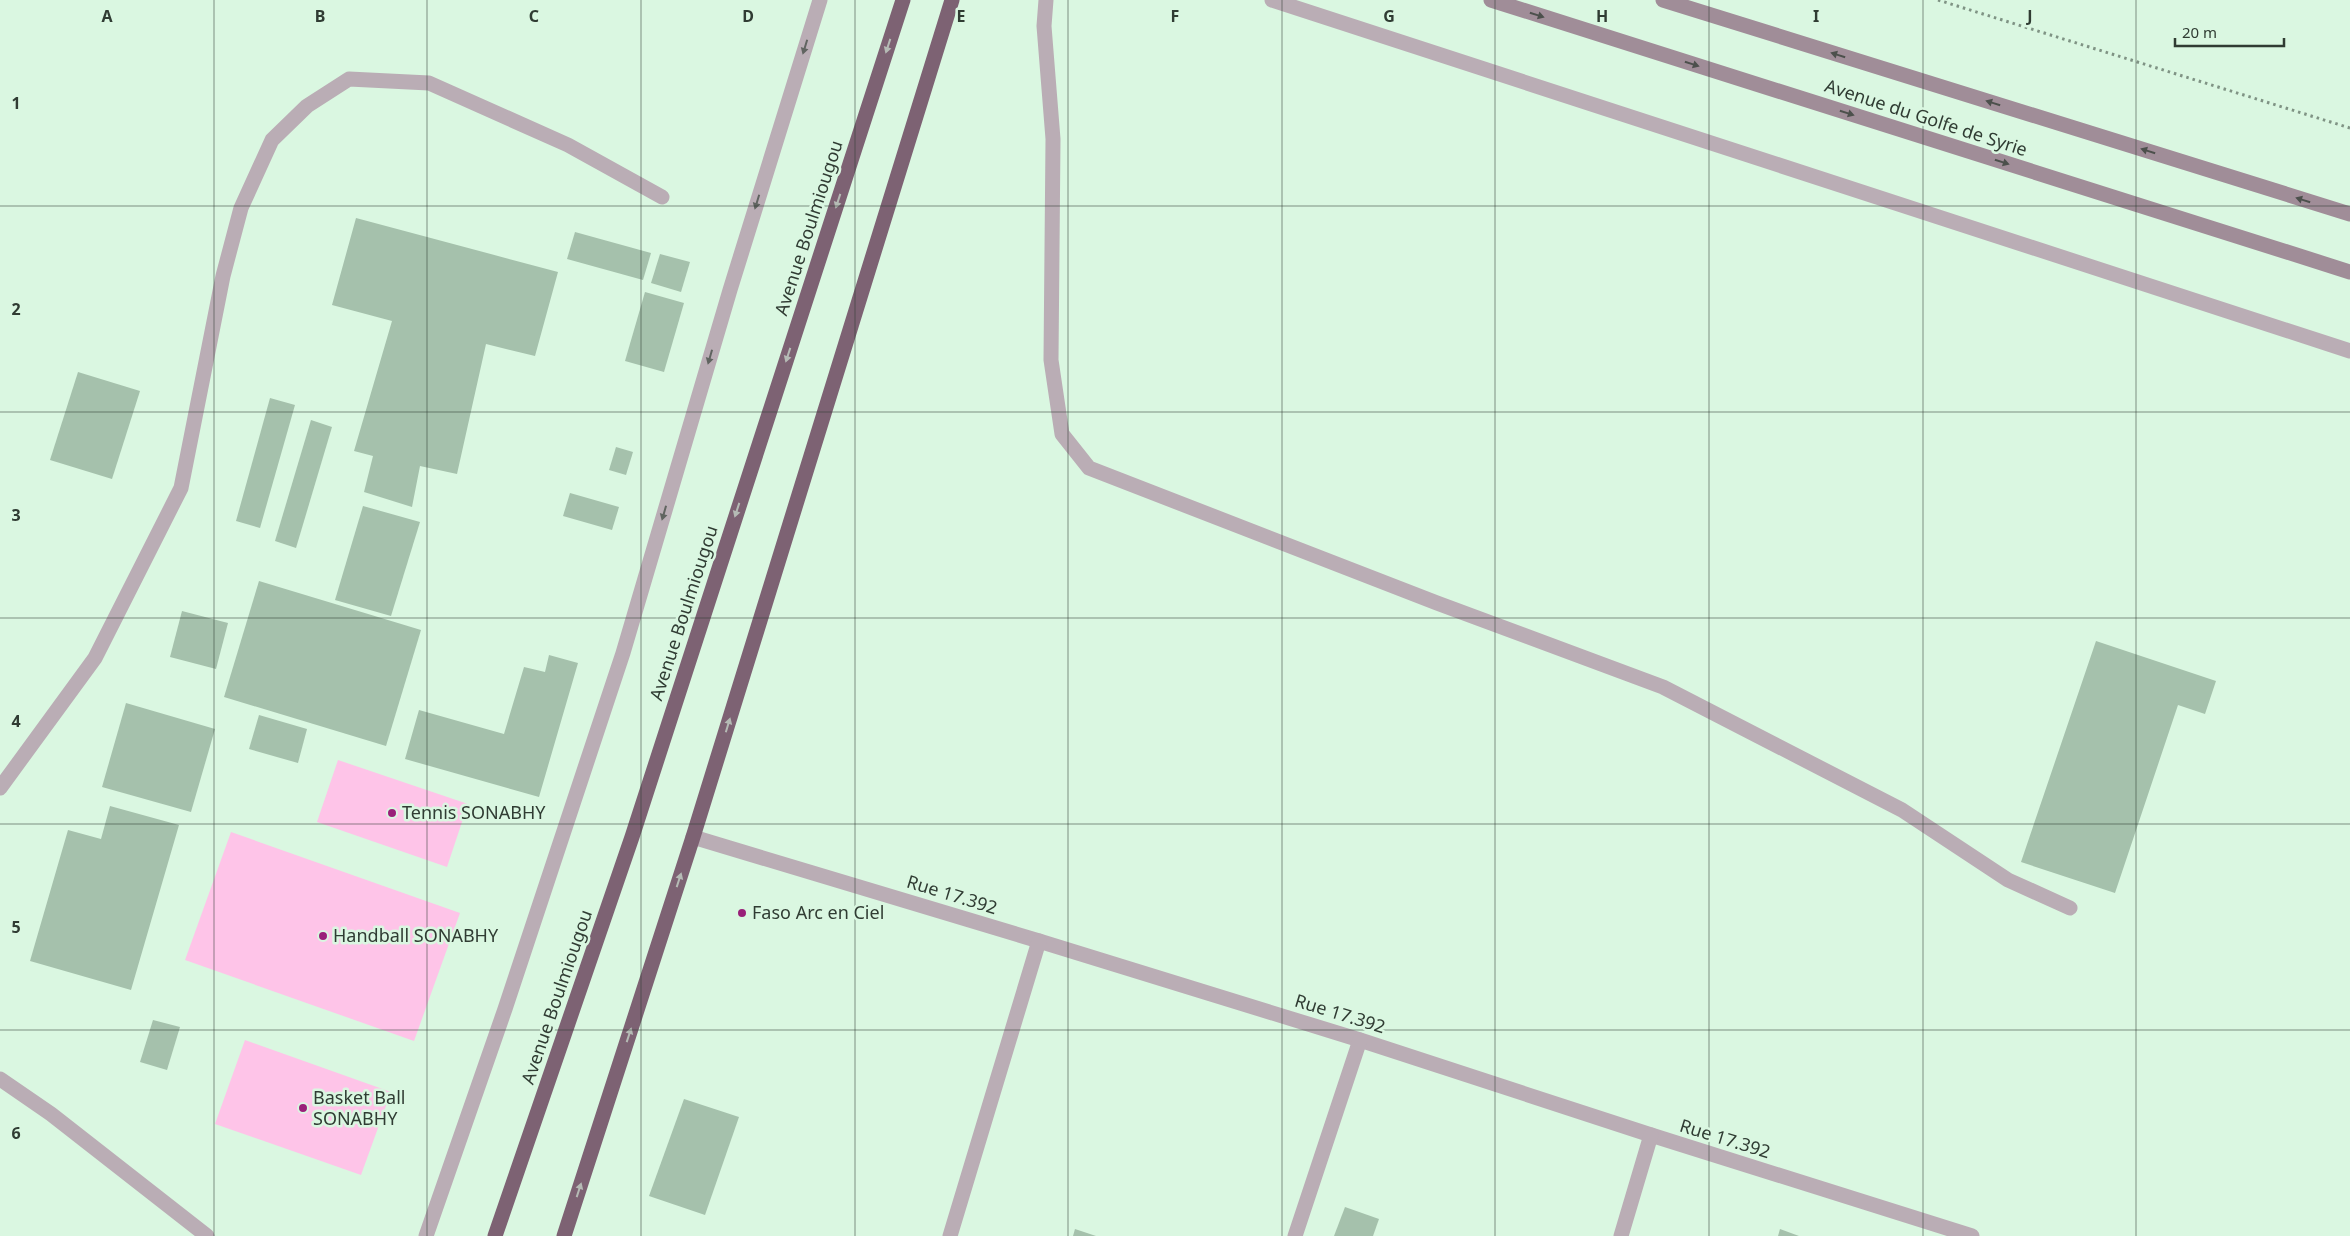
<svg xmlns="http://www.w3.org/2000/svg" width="2350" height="1236" viewBox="0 0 2350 1236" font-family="'Noto Sans',sans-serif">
<rect width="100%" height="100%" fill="#daf7e1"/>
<g fill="#fec4e8">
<path d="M338,760l130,44 -21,63 -130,-45z"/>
<path d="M231,832l229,81 -46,128 -229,-81z"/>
<path d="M245,1040l146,52 -30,83 -146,-51z"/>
</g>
<g fill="#a5c1ac">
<path d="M356,218l202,54 -23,84 -49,-12 -29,130 -37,-8 -8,41 -48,-15 9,-36 -19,-5 38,-130 -60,-16z"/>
<path d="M575,232l76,21 -8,27 -76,-21z"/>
<path d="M660,254l30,8 -9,30 -30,-9z"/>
<path d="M645,292l39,11 -20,69 -39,-11z"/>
<path d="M78,372l62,19 -28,88 -62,-19z"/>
<path d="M270,398l25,7 -35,123 -24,-7z"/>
<path d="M311,420l21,7 -36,121 -21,-7z"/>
<path d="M616,447l17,5 -7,23 -17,-5z"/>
<path d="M570,493l49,14 -7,23 -49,-14z"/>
<path d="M363,506l57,16 -29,94 -56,-16z"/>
<path d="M259,581l162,49 -35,116 -162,-49z"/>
<path d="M182,611l46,12 -12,46 -46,-12z"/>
<path d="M2096,641l120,40 -11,33 -27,-9 -63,188 -94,-31z"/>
<path d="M549,655l29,8 -39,134 -134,-38 14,-49 85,24 20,-67 21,5z"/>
<path d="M126,703l89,26 -24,83 -89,-25z"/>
<path d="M259,715l48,14 -9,34 -49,-14z"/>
<path d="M110,806l69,19 -48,165 -101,-29 38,-131 33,9z"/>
<path d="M153,1020l27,7 -13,43 -27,-8z"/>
<path d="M684,1099l55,18 -34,98 -56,-19z"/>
<path d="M1345,1207l34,12 -6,17h-39z"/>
<path d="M1075,1229l21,7h-23z"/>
<path d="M1780,1229l19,7h-21z"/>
</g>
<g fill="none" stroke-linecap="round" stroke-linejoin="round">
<path stroke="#7f9384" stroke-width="3" stroke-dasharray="2.5 4" stroke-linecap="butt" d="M1938,0l412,128"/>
<g stroke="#baadb5" stroke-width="15">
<path d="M1046,0l-2,26 9,113 -2,221 11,74 27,34 348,135 226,84 239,123 106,70 62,28"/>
<path d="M0,788l95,-130 86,-170 42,-212 18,-68 31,-68 35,-34 42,-27 80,4 139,62 94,52"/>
</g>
<g stroke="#baadb5" stroke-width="15">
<path d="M1272,0l1078,351"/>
<path d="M693,837l346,104 321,99 291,95 321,101"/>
<path d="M0,1079l51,35 156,122"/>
<path d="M426,1236l79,-227 118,-356 107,-363 90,-290"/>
<path d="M950,1236l89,-295"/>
<path d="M1295,1236l65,-196"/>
<path d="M1621,1236l30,-101"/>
</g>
<g stroke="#a08d98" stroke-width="15">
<path d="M1491,0l859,272"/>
<path d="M1663,0l687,214"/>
</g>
<g stroke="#7d6273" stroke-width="15">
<path d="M495,1236l137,-399 271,-837"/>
<path d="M564,1236l129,-399 259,-837"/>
</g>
</g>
<defs><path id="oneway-solid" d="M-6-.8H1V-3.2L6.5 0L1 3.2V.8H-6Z" transform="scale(1.25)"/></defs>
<g fill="#4c504c">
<use href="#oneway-solid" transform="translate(1537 15) rotate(18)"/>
<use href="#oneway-solid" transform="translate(1838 55) rotate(-163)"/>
<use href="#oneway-solid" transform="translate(1692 64) rotate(18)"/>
<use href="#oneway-solid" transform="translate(1993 103) rotate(-163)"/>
<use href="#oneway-solid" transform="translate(1847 113) rotate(18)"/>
<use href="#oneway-solid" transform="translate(2148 151) rotate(-163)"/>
<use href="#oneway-solid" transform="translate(2002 162) rotate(18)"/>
<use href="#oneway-solid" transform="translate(2303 200) rotate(-163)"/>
</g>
<g fill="#b5bbb5">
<use href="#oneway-solid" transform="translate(888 46) rotate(108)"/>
<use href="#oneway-solid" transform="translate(838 201) rotate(108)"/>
<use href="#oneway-solid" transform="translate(788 355) rotate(108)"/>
<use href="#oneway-solid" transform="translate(737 510) rotate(108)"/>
<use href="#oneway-solid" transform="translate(728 725) rotate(-73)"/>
<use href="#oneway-solid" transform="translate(679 880) rotate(-72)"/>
<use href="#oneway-solid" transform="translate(629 1035) rotate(-72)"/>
<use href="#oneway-solid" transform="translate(579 1190) rotate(-72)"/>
</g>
<g fill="#606460">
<use href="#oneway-solid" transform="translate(805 47) rotate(107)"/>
<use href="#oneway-solid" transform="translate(757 202) rotate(107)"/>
<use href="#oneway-solid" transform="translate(710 357) rotate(106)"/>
<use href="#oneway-solid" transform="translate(664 513) rotate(106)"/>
</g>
<path fill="none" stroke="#303c33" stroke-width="1" stroke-opacity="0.55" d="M214,0v1236M427,0v1236M641,0v1236M855,0v1236M1068,0v1236M1282,0v1236M1495,0v1236M1709,0v1236M1923,0v1236M2136,0v1236M0,206h2350M0,412h2350M0,618h2350M0,824h2350M0,1030h2350"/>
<g fill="#992079" stroke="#daf7e1" stroke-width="2">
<circle cx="392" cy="813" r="5"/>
<circle cx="742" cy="913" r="5"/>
<circle cx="323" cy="936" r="5"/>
<circle cx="303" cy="1108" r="5"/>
</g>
<g text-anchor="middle" stroke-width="5" stroke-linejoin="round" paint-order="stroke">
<g font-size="18" fill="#303c33" stroke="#daf7e1">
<text transform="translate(1926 118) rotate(18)" y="6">Avenue du Golfe de Syrie</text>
<text transform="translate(809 228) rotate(-72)" y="6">Avenue Boulmiougou</text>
<text transform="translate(684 613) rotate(-72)" y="6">Avenue Boulmiougou</text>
<text transform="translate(952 895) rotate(17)" y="6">Rue 17.392</text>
<text transform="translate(557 997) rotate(-71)" y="6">Avenue Boulmiougou</text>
<text transform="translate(1340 1014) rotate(17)" y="6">Rue 17.392</text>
<text transform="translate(1725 1139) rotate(17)" y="6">Rue 17.392</text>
</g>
<g font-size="18" fill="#303c33" stroke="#daf7e1" text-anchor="start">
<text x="402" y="819">Tennis SONABHY</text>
<text x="752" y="919">Faso Arc en Ciel</text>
<text x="333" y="942">Handball SONABHY</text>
<text x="313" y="1104">Basket Ball<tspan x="313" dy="21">SONABHY</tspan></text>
</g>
</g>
<g font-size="16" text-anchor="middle" font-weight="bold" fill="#303c33" stroke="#daf7e1" stroke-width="5" stroke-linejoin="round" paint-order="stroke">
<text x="107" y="22">A</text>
<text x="320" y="22">B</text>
<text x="534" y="22">C</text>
<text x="748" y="22">D</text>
<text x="961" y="22">E</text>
<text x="1175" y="22">F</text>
<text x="1389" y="22">G</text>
<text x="1602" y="22">H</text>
<text x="1816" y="22">I</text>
<text x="2030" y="22">J</text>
<text x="16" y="109">1</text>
<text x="16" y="315">2</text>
<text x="16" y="521">3</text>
<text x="16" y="727">4</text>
<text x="16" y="933">5</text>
<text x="16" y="1139">6</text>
</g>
<path d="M2175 38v8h109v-8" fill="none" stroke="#303c33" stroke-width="2.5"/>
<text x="2182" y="38" font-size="15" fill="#303c33" stroke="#daf7e1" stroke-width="4" paint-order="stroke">20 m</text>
</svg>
